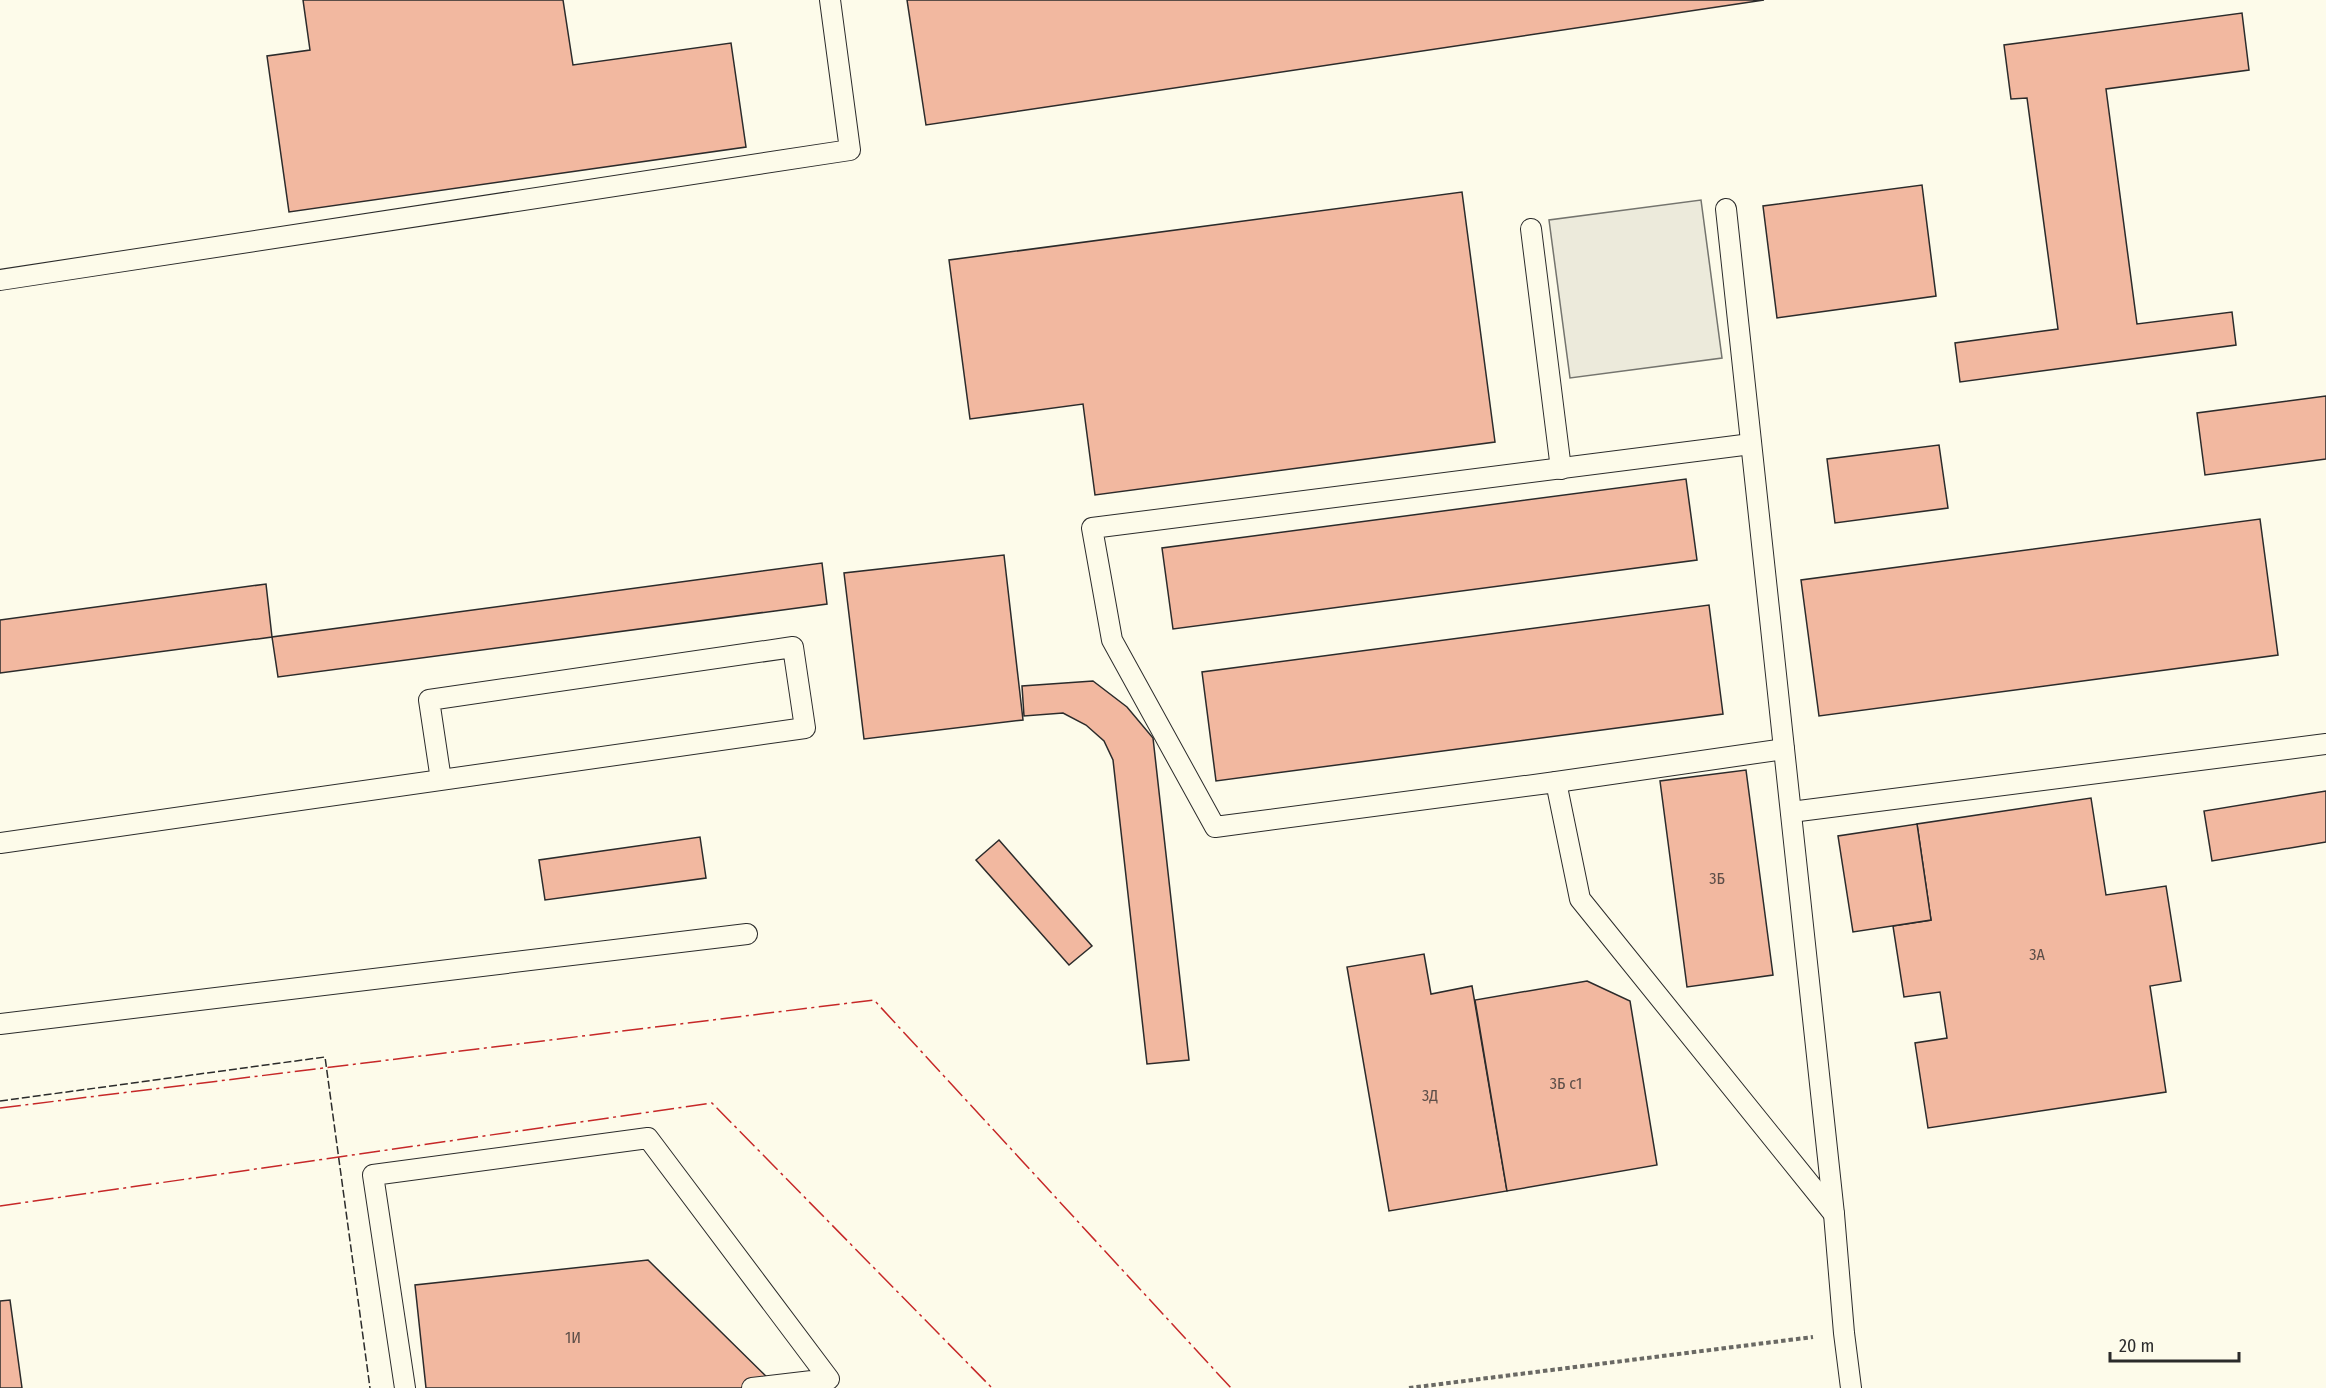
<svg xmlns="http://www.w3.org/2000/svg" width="2326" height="1388" viewBox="0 0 2326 1388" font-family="'Fira Sans Condensed',sans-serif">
<rect width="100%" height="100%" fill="#fdfbea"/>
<path fill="#eceadb" stroke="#74746e" stroke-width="1.5" d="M1701,200l21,158 -152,20 -21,-158z"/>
<g fill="#f2b8a0" stroke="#2b2b2b" stroke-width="1.5">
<path d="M303,0h260l10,65 158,-22 15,104 -457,65 -22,-156 43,-6z"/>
<path d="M907,0h857l-838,125z"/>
<path d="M2242,13l7,57 -143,19 31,235 95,-12 4,33 -276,37 -5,-39 103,-14 -31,-231 -16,1 -7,-54z"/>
<path d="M1922,185l14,111 -159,22 -14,-112z"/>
<path d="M1462,192l33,250 -400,53 -12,-91 -113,15 -21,-159z"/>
<path d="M2326,396v63l-121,16 -8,-62z"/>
<path d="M1939,445l9,63 -113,15 -8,-64z"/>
<path d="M1686,479l11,81 -524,69 -11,-81z"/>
<path d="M2260,519l18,136 -459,61 -18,-136z"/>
<path d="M1004,555l19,165 -159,19 -20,-166z"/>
<path d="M822,563l5,41 -549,73 -6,-40z"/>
<path d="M266,584l6,53 -272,36v-53z"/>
<path d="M1709,605l14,109 -507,67 -14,-109z"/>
<path d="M1093,681l34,26 26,31 36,322 -42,4 -34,-304 -9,-19 -18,-16 -23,-12 -39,3 -2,-30z"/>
<path d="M1746,770l27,205 -86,12 -27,-206z"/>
<path d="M2326,791v51l-114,19 -8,-50z"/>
<path d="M2091,798l15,97 60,-9 15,95 -31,5 16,106 -238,36 -13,-85 32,-5 -7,-46 -36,5 -11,-71 38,-6 -14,-96z"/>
<path d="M1917,824l14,96 -78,12 -15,-96z"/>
<path d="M700,837l6,41 -161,22 -6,-40z"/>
<path d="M999,840l93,106 -23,19 -93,-105z"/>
<path d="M1424,954l7,40 41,-8 35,205 -118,20 -42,-244z"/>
<path d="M1587,981l43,20 27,164 -150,26 -32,-191z"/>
<path d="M648,1260l130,128h-352l-11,-103z"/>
<path d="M10,1300l12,88h-22v-87z"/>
</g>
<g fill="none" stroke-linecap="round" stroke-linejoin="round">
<g stroke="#2b2b2b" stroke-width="22">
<g id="service">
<path d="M1726,209l108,1005 10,119 7,55"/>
<path d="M1531,229l30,240"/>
<path d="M0,280l850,-130 -20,-150"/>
<path d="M1751,444l-659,84 20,112 103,187 341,-45 24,117 254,315"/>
<path d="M1556,782l228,-33"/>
<path d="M1791,812l535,-68"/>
<path d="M0,843l805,-115 -12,-81 -364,53 12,80"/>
<path d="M0,1024l747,-90"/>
<path d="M405,1388l-32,-213 275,-37 181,241 -77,9"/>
</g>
</g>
<path stroke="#6a6964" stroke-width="4" stroke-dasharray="4.5 3" stroke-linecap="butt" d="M1409,1388l404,-51"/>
<use href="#service" stroke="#fdfbea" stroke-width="20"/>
<path stroke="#2b2b2b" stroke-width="1.5" stroke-dasharray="8 3" stroke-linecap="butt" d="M0,1101l325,-44 45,331"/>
<g stroke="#c62828" stroke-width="1.5" stroke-dasharray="21 4.5 3 4.5" stroke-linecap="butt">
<path d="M0,1108l874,-108 357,388"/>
<path d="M0,1206l712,-103 280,285"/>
</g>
</g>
<g text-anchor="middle" stroke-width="4.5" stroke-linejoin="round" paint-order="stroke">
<g font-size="16" fill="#5d4e48">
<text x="1717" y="884">3Б</text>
<text x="2037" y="960">3А</text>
<text x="1566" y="1089">3Б с1</text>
<text x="1430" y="1101">3Д</text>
<text x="573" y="1343">1И</text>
</g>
</g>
<path d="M2110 1352v9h129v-9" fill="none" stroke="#2b2b2b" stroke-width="3"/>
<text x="2119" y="1352" font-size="18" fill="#2b2b2b" stroke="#fdfbea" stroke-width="4.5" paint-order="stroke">20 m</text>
</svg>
